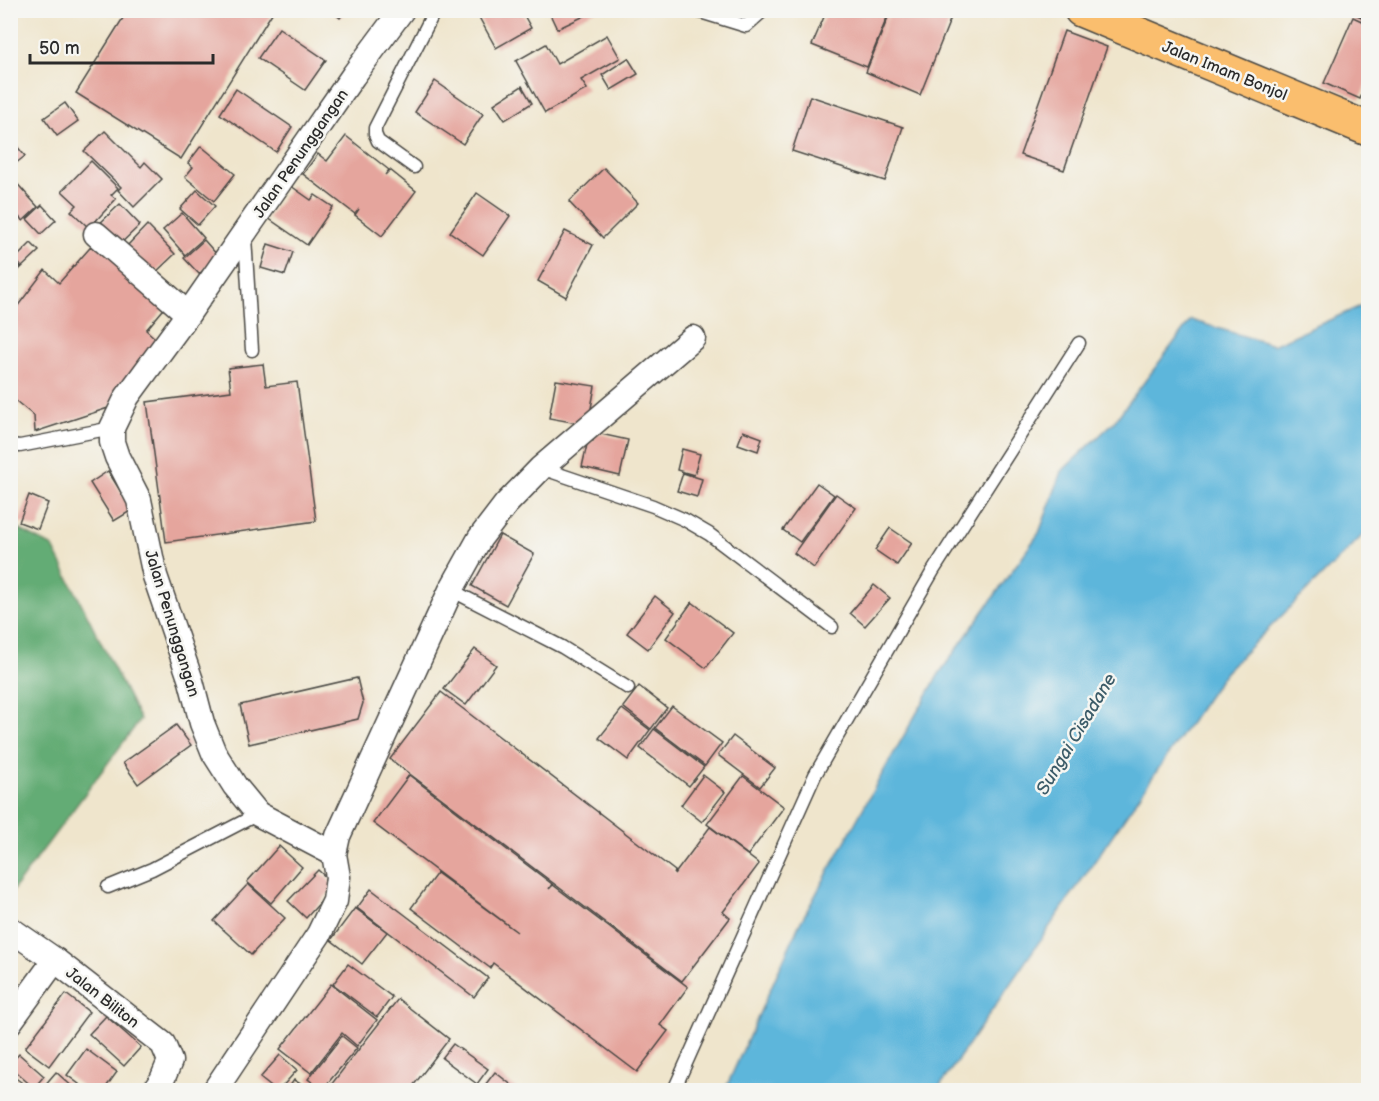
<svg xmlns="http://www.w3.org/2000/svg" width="1379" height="1101" viewBox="0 0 1379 1101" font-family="'Balsamiq Sans',sans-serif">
<rect width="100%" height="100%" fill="#f6f6f2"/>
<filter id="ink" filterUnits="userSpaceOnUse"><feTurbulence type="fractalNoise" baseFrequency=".0167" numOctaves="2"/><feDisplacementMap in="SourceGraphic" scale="12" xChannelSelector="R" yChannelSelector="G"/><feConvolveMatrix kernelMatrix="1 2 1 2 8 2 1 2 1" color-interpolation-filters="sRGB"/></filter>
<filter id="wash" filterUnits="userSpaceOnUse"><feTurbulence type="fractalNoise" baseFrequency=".008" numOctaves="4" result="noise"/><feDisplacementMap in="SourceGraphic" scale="24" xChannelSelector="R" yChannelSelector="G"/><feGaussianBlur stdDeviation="1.35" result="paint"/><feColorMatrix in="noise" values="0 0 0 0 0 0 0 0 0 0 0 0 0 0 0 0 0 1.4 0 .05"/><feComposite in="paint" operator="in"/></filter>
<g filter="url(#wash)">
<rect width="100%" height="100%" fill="#efe5cc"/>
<path fill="#64ac74" stroke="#486c50" stroke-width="1.5" d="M11,525l42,22 87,173 -129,173z"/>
<path fill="#5db6db" stroke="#447083" stroke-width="1.5" d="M1368,303v227l-143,142 -288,418h-212l74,-165 83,-151 57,-100 100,-141 23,-62 52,-49 77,-102 82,25z"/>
<g id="blocks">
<g fill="#e5a59d">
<path d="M128,10h146l-93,149 -105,-66z"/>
<path d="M330,10h16l-6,8z"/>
<path d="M475,10h46l10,18 -35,20z"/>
<path d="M548,10h49l-40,19z"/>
<path d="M827,10h63l-23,57 -55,-22z"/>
<path d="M891,10h63l-34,85 -54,-23z"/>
<path d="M1346,10h22v10z"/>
<path d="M1353,17l15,7v56l-8,19 -36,-16z"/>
<path d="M279,28l47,32 -21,30 -47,-32z"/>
<path d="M1064,31l43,16 -43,123 -44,-15z"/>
<path d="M607,35l13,23 -39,22 6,9 -42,24 -29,-52 30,-17 11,20z"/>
<path d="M628,58l10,16 -27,16 -9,-15z"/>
<path d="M435,81l48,33 -20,30 -48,-32z"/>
<path d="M522,86l10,17 -27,17 -11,-16z"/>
<path d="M236,89l56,38 -16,25 -56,-38z"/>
<path d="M810,96l93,31 -18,54 -93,-30z"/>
<path d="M65,103l13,18 -21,15 -13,-18z"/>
<path d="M105,131l36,36 4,-5 17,17 -28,28 -16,-17 3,-3 -37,-36z"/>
<path d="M346,136l43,34 -4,5 5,-5 26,21 -34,45 -27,-21 4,-6 -4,5 -52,-40 15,-20 9,7z"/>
<path d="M10,138l15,18 -15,12z"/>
<path d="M201,146l34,28 -21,27 -29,-24 8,-10 -5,-4z"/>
<path d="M91,161l27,27 -7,7 5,4 -27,29 -18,-17 6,-6 -15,-14z"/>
<path d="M604,168l34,35 -35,35 -34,-36z"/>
<path d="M13,179l25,28 -15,14 -13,-13v-26z"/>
<path d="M291,186l20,14 4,-5 18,12 -26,38 -39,-27z"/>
<path d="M197,190l18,16 -17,19 -18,-16z"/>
<path d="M477,193l33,23 -27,39 -33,-23z"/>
<path d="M120,204l20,21 -24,23 -20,-21z"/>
<path d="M42,205l14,15 -15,14 -14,-15z"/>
<path d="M182,213l22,25 -19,17 -22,-25z"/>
<path d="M147,225l28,29 -21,20 -27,-28z"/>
<path d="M565,231l28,14 -27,52 -28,-16z"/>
<path d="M204,240l14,16 -19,18 -15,-16z"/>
<path d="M96,241l72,63 -22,26 17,15 -55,63 -73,24 -1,-16 -24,-20v-80l35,-46 14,13z"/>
<path d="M31,243l8,8 -17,16 -5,-5 4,6 -11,10v-22l4,4z"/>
<path d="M268,244l25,8 -8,23 -24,-7z"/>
<path d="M263,364l3,22 31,-4 19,139 -150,21 -19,-140 84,-11 -3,-23z"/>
<path d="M556,380l39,6 -7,39 -39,-7z"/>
<path d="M743,431l19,7 -4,13 -20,-7z"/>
<path d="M596,433l32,7 -8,36 -38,-9 6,-27 5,1z"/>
<path d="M682,449l18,5 -6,21 -17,-5z"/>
<path d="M108,471l24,39 -18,11 -24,-38z"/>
<path d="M683,473l19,6 -5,18 -20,-6z"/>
<path d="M817,483l17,12 -34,47 -17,-12z"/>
<path d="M836,494l20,14 -42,60 -20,-15z"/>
<path d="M29,495l19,8 -10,26 -19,-7z"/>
<path d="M890,528l22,15 -15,22 -22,-15z"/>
<path d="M500,535l34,19 -28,51 -34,-19z"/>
<path d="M874,585l16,13 -25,28 -15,-13z"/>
<path d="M655,596l20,16 -27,37 -21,-16z"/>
<path d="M692,602l41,31 -27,35 -40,-30z"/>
<path d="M475,649l21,16 -30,40 -22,-16z"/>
<path d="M357,678l6,25 -5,16 -109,25 -9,-39z"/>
<path d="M639,686l28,22 -16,21 -28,-22z"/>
<path d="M441,692l234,179 -1,4 36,-48 49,37 -36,48 7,6 -48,63 -292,-222z"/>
<path d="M672,706l50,37 -17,23 -50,-38z"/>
<path d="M622,709l28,21 -22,30 -29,-22z"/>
<path d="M176,725l15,20 -53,39 -15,-21z"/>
<path d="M654,729l50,38 -15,19 -49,-38z"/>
<path d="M733,736l42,32 -15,19 -42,-32z"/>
<path d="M409,775l143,109 -3,5 4,-4 135,102 -28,38 8,6 -31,41 -144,-109 -3,5 -79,-60 26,-35 80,59 -144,-109z"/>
<path d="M703,775l22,17 -23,30 -21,-17z"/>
<path d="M743,776l41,31 -36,48 -41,-31z"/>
<path d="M279,846l23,21 -31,36 -24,-21z"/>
<path d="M318,870l17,16 -29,32 -18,-17z"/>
<path d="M248,884l37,34 -34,37 -37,-34z"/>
<path d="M371,889l117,89 -14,19 -117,-89z"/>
<path d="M355,908l32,24 -25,32 -31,-24z"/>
<path d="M348,964l44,33 -15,20 -44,-33z"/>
<path d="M331,984l46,36 -20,26 -15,-13 -31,40 -31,-24z"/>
<path d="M66,994l23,18 -40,54 -24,-18z"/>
<path d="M398,999l51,40 -39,51h-83z"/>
<path d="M106,1016l35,31 -17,19 -35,-32z"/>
<path d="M342,1036l15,12 -35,42 -14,-11z"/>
<path d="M453,1044l35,25 -11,15 -35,-26z"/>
<path d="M86,1049l31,23 -13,18h-17l-20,-15z"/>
<path d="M19,1054l25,22 -10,12 -24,-21v-3z"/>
<path d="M280,1055l17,15 -18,20h-4l-15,-12z"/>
<path d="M56,1072l20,18h-27l-5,-4z"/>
<path d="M495,1072l23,18h-35l-1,-1z"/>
<path d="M10,1074l22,16h-22z"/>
<path d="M294,1080l16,10h-23z"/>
</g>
</g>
</g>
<g filter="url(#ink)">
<use href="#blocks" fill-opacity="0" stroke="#484743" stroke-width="1.5"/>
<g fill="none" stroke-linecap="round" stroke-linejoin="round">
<g stroke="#484743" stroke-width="15">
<g id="service">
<path d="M694,10l52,16 18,-16"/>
<path d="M414,167l-36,-26 -3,-7v-6l60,-118"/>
<path d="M245,237l7,113"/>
<path d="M10,445l10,1 92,-18"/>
<path d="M541,468l112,38 32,14 24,14 123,93"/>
<path d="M451,590l111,57 66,41"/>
<path d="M108,887l44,-18 106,-55"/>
<path d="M674,1090l141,-315 118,-204 146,-228"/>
</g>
</g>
<g stroke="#484743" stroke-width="27">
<g id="minor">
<path d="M96,234l92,80"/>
<path d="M334,854l4,-18 113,-246 29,-52 26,-34 35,-36 152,-130"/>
<path d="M10,929l45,31 108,84 7,17 -8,19 -7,10"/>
<path d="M10,1022l45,-62"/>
<path d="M215,1090l104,-156 16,-33 3,-24 -4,-23 -76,-40 -23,-28 -21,-33 -12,-30 -11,-42 -36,-105 -16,-76 -22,-43 -5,-15v-14l15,-31 61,-83 165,-238 49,-66"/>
</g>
</g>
<g stroke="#484743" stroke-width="36">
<path id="primary" d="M1081,10l287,119"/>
</g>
<use href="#service" stroke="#fff" stroke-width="12"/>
<use href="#minor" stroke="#fff" stroke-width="24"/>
<use href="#primary" stroke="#fabe6e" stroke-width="33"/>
</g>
</g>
<g text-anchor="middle" stroke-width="5" stroke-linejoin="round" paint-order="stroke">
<g font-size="16" fill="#2b2b2b" stroke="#f6f6f2">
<text transform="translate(1225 70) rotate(22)" y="6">Jalan Imam Bonjol</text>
<text transform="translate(300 153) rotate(-55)" y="6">Jalan Penunggangan</text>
<text transform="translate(173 623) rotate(73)" y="6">Jalan Penunggangan</text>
<text transform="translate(103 997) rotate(38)" y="6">Jalan Biliton</text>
</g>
<g font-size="18" font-style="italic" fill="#3c5c69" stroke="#f6f6f2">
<text transform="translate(1076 734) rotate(-59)" y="6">Sungai Cisadane</text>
</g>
</g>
<rect width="1379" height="1101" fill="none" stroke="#f6f6f2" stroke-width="36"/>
<path d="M30 54v9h183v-9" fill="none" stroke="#2b2b2b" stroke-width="3"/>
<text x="39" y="54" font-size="18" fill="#2b2b2b" stroke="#f6f6f2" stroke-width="4.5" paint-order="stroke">50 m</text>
</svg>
